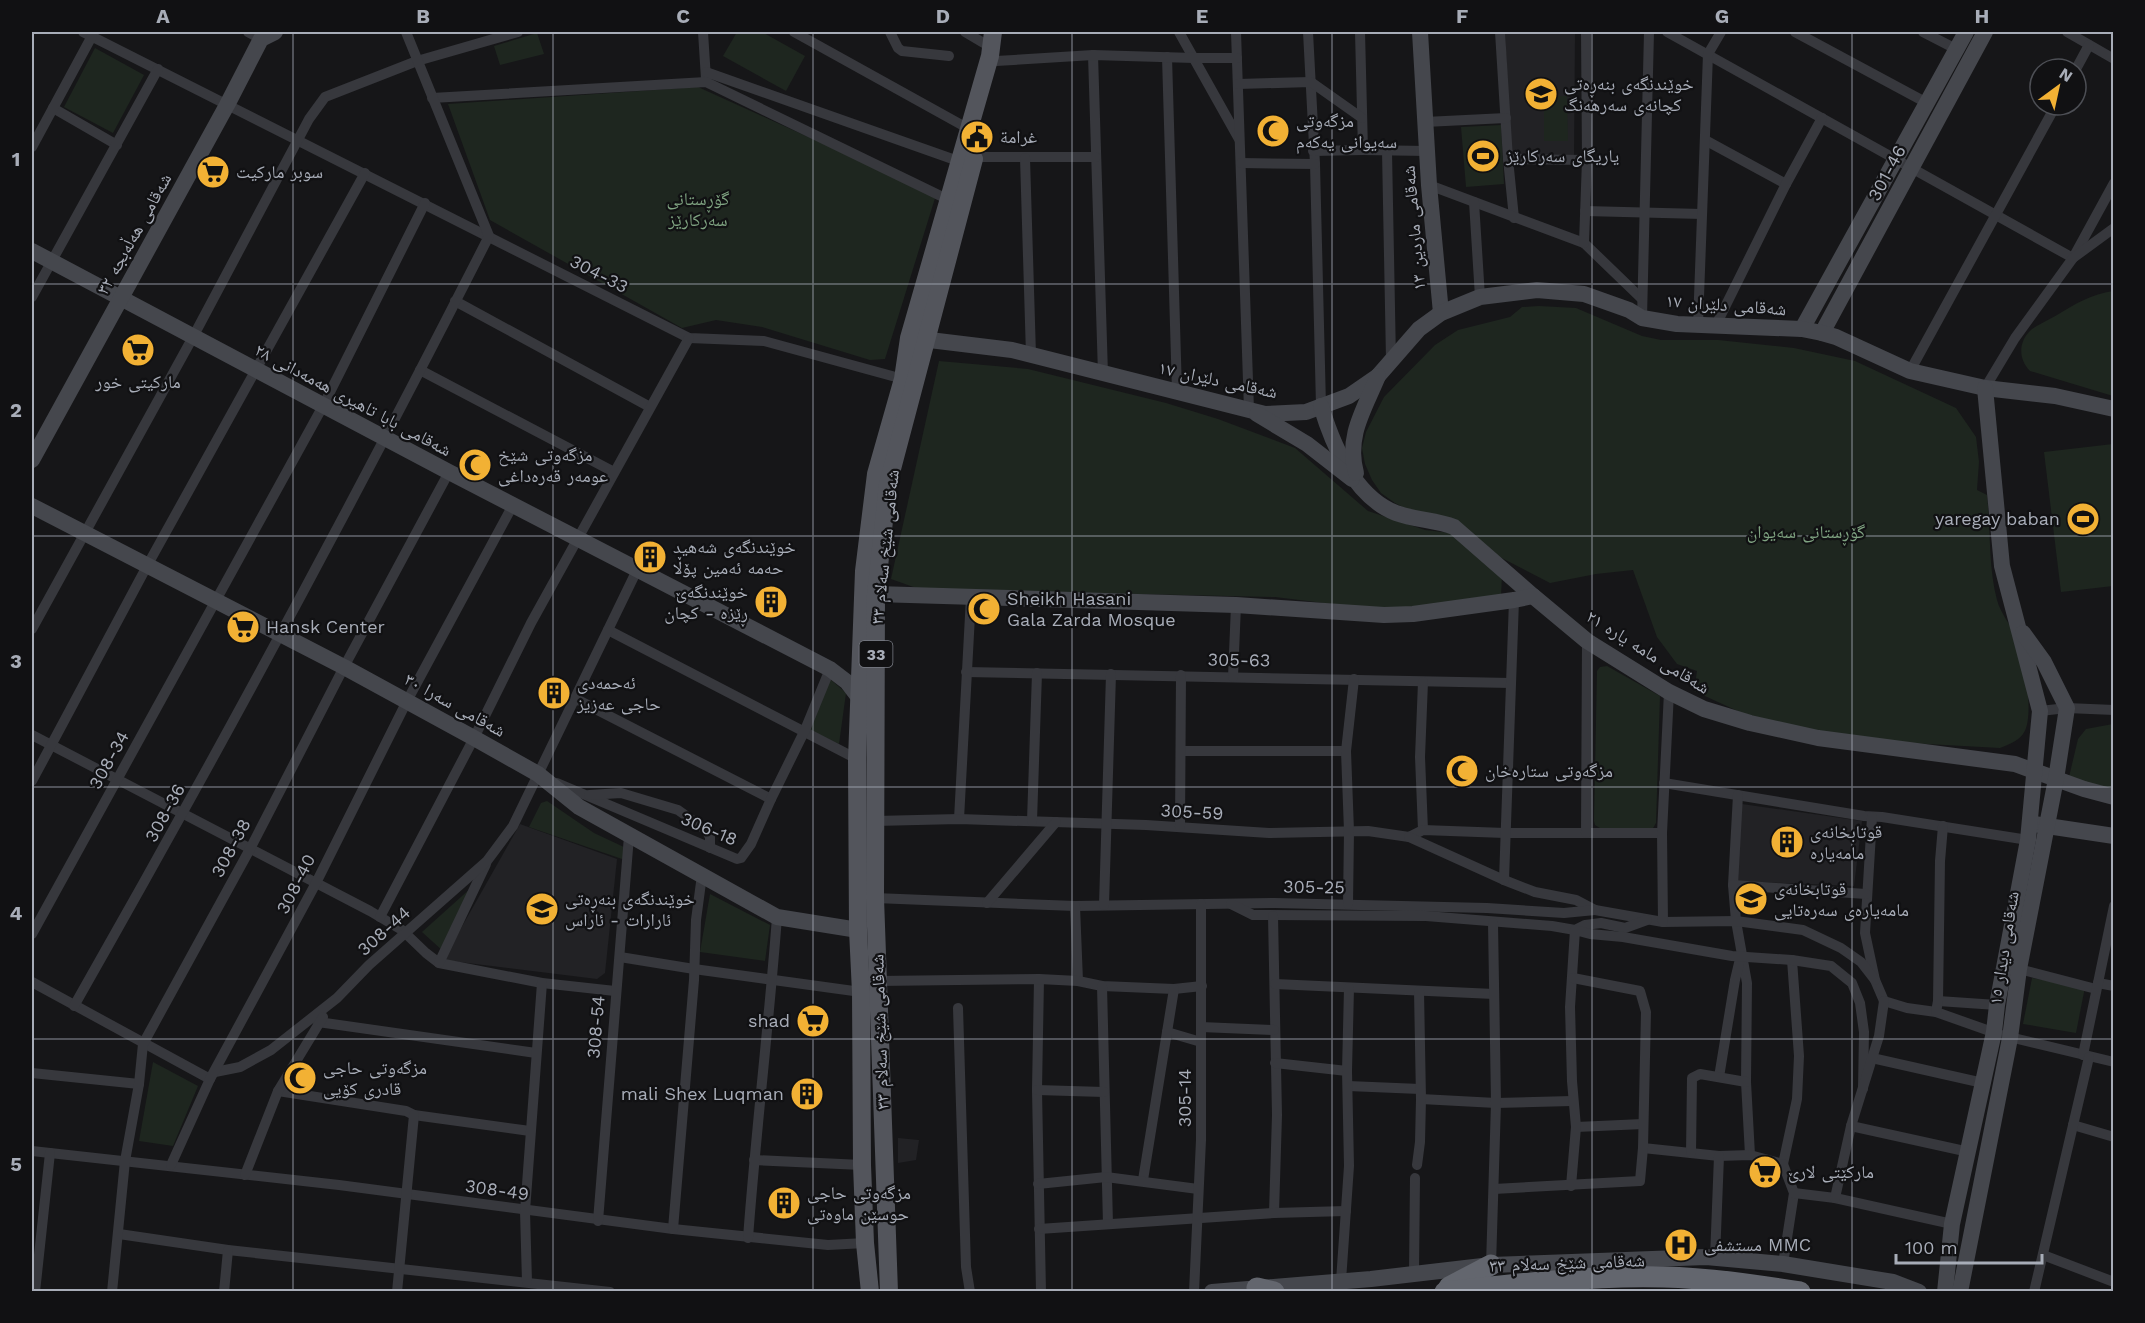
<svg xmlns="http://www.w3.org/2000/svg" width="2145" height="1323" viewBox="0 0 2145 1323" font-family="'Work Sans','Noto Naskh Arabic',sans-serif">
<rect width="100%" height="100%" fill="#161618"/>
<g fill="#222225">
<path d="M1505,32h70l-1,124h-63z"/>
<path d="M1742,804l120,17 -8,65 -119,-5z"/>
<path d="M520,824l97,35 -12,114 -8,6 -154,-19z"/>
<path d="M898,1138l21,2 -3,20 -18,3z"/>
</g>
<g fill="#1e261f">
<path d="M737,32h25l43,24 -19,35 -63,-35z"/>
<path d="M537,33l7,21 -44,11 -6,-19z"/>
<path d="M95,48l49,27 -31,58 -49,-26z"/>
<path d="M698,87l238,108 -51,164 -15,1 -108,-33 -46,-7 -34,8 -192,-108 -42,-116z"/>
<path d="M1544,96h23l1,45h-24z"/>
<path d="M1501,125l3,59 -38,3 -5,-60z"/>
<path d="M2113,291v105l-83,-25c-12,-12 -12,-30 2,-42 7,-5 17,-9 25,-14 18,-11 35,-21 56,-24z"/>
<path d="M1539,306l37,2 66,28 19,4h57l76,8 61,13 101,47 20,29 3,25 -2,28 10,5c4,35 1,70 10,105 4,15 15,26 21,40 7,18 17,79 5,94 -5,7 -15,11 -23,14l-110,-6 -77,-10 -71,-19 -48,-22 3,-20 -20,-7 -20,-27 -24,-67 -37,4 -46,9 -155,-80 -14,-10 -9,-13 -7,-16 -3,-16 4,-16 18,-35 51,-52 23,-15 52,-13 12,-10z"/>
<path d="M939,361l89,8 138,34 52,16 77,29 73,63 57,19 26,3 51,42 -1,21 -104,16 -122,-15 -356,-8 -28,-10z"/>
<path d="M2113,444v142l-52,6 -17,-140z"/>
<path d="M1607,666l53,30 -4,127 -3,5h-53l-5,-3 -1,-4 3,-150 3,-4z"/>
<path d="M830,679l16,14 -7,51 -31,-15z"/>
<path d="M2113,724v68l-44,-15 9,-38 8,-10z"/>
<path d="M547,801l47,32 32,15 -1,12 -96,-33 12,-24z"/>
<path d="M471,888l-28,63 -21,-19z"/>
<path d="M710,894l60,31 -5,36 -65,-9z"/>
<path d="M2032,978l53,9 -9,46 -53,-9z"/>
<path d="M153,1062l45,24 -25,60 -34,-5z"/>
</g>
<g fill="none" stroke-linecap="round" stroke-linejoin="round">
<g stroke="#37383d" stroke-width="10">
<path d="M83,32l606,306 75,3 139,38"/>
<path d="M248,32l13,7"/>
<path d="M703,32l3,47"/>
<path d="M794,32l175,97"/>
<path d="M890,32l8,16 4,3 47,5"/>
<path d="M965,32l27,16"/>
<path d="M1179,32l60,107"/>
<path d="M1236,32l13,378"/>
<path d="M1308,32l7,132 6,242"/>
<path d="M1360,32l3,118 64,1"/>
<path d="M1500,32l8,127 6,59"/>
<path d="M1667,32l406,226 41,-75"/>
<path d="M1795,32l132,71"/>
<path d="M1923,32l33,17"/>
<path d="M2067,32l47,27"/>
<path d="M1093,55l10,319"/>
<path d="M1167,57l10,335"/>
<path d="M996,61l97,-6 101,3h43"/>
<path d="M2076,69l13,-24"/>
<path d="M706,72l255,90"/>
<path d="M1238,84l73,-2 51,36"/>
<path d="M432,98l274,-16 243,118"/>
<path d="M53,108l64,37"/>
<path d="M1425,122l81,-4"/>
<path d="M1705,140l81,44"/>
<path d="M32,147l60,-111"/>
<path d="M1313,151l50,-1"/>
<path d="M1387,151l4,209"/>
<path d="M974,157h122"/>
<path d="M1025,158l6,197"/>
<path d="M1508,159l79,1"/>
<path d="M1241,163l74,1"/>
<path d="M1429,185l155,58 58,56"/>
<path d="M1474,202l6,95"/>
<path d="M1585,211l117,3"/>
<path d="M1584,243l3,-83 -1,-128"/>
<path d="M32,297l126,-228"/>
<path d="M455,301l195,106"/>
<path d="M1642,318l7,-286"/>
<path d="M1698,324l10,-270 13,-22"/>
<path d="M1716,325l70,-141 36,-66"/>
<path d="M420,370l194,102"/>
<path d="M1910,371l146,-266"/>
<path d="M1985,388l30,-50 58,-80 41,-30"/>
<path d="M32,629l161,-292 116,-218 16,-22 92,-36 101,-29"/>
<path d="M608,630l249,129"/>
<path d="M966,672l545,11"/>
<path d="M1233,677l3,-72"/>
<path d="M1423,682l-3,75 3,73"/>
<path d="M576,699l195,100"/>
<path d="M2040,711l27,-3 47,2"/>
<path d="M32,735l338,176 32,19 24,23 13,10 103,20 73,8"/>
<path d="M1181,751h165"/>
<path d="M32,781l115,-215 218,-393"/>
<path d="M557,783l180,76 4,-1 10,-14 20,-45 34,-69 25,-61"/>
<path d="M1664,783l200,33 18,1 146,23"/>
<path d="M589,795l32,-2 57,17 28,20 4,7v11"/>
<path d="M1738,795l-5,90 3,36 11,62 -1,99 4,73"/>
<path d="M1872,817l-7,116 10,47 9,21"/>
<path d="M959,819l12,-222"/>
<path d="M875,821l84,-2 187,6 123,8 99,-2 41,6 14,-7 82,3h157"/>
<path d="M1032,821l5,-148"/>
<path d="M1180,827l1,-152"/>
<path d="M1586,833l1,-192"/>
<path d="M1409,837l95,43 31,12 41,8 19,10 68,12 73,-1 67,9 38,18 20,14 14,18"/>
<path d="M1504,880l10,-280"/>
<path d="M1733,885l133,9"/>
<path d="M875,898l200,8 200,-3 212,5 77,5 31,-3"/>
<path d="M987,903l69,-81"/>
<path d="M1231,904l22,11 173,1 126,10 23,4 10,-5 16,-2 24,5 22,-8"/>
<path d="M1348,904l1,-73 -3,-80 8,-72"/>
<path d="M1104,905l7,-231"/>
<path d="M1075,906l3,75"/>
<path d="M1273,916l4,199 -3,98"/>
<path d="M380,917l94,-179 57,-115 158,-285"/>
<path d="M1663,922l-1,-89 7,-141"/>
<path d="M32,934l291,-528 102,-203"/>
<path d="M620,957l74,12 167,23"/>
<path d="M439,963l47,-99"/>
<path d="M2019,969l77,20"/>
<path d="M1039,979l-2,111 4,202"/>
<path d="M878,981l161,-2 39,2 24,5 72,3 28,-3"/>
<path d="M32,982l178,97"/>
<path d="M2098,983l16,3"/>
<path d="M1275,984l219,10"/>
<path d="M1102,986l6,238"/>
<path d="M1884,1001l23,7 29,4 65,23 113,27"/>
<path d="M1938,1001l59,4"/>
<path d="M74,1006c144,-253 283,-510 415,-770l-83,-204"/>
<path d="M958,1008l8,259 4,25"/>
<path d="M1936,1012l2,-11 2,-140 3,-35"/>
<path d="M318,1022l218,31"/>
<path d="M1201,1027l73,3"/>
<path d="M1167,1032l34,10"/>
<path d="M2083,1055l31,-149"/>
<path d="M1872,1058l111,25"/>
<path d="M1275,1063l72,8"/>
<path d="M215,1072l25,-5 31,-17 66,-52 32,-33 118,-104 26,-35 124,-256"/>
<path d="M32,1073l107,11"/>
<path d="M1719,1077l16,-97 5,-21"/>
<path d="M1348,1086l72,3"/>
<path d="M1037,1090l67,2"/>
<path d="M278,1091l128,20 8,4 116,16"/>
<path d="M1421,1099l75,4 76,-2"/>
<path d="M2073,1125l41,12"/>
<path d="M1851,1126l118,26"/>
<path d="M1576,1127l67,-3"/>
<path d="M1643,1148l76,8 31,-1 33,9"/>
<path d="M32,1151l307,34 334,44 155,16 37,-2"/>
<path d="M1691,1153l1,-75 8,-4 46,8"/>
<path d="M754,1160l108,5"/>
<path d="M1783,1164l14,-65 2,-43 -7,-96"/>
<path d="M1783,1164l11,29 -11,71"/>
<path d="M171,1165l39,-86 106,-196 91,-182 106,-196"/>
<path d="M1417,1165l3,-23 1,-43 -2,-108"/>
<path d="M245,1175l33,-84 45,-74"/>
<path d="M1143,1180l31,-191"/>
<path d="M1038,1184l68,-7 92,12"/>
<path d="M1571,1186l5,-59 -4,-46 -2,-74 5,-77 15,4 33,3 109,19 60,4 39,6 21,17 8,20 4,29 -1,57"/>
<path d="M1494,1189l146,-8 3,-33 3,-136 -6,-21 -67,-13"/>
<path d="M1794,1193l41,5 117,26"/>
<path d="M1835,1198l16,-72 28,-90 5,-35"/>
<path d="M598,1221l31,-385"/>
<path d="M673,1229l21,-249 2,-60 6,-45"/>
<path d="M1039,1229l235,-16 72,-2"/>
<path d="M119,1234l109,16 382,42"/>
<path d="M748,1238c8,-108 21,-214 29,-321"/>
<path d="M2043,1255l71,27"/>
<path d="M1715,1258l4,-102"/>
<path d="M1491,1265l5,-162 -3,-180"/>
<path d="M1414,1272l1,-94"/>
<path d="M1341,1281l8,-115 -2,-95 2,-83"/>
<path d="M527,1282l-2,-71 17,-228"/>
<path d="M35,1292l15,-139"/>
<path d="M112,1292l13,-131 14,-77 4,-40 107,-195 94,-182 105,-195"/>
<path d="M224,1292l4,-42"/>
<path d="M397,1292l17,-177"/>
<path d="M1194,1292l7,-152v-236"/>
<path d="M2034,1292l55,-235"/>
</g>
<g stroke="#45474d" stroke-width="16">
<path d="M1420,32l9,153 12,128"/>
<path d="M32,251l417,221 381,197 17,13 13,17"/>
<path d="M1802,329l164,-297"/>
<path d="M1822,333l163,-301"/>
<path d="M913,338l99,12 253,64 41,-2 43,-16 29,-20 41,-47 22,-16 39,-16 57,-7 47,4 45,16 13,8 35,6 125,5 20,4 14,4 74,34 75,17 70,8 59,13"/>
<path d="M1321,406c12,40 34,91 75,107 19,7 40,7 58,14l79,69"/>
<path d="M1257,414l50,30 45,35"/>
<path d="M32,460l195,-355 34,-66 14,-7"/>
<path d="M1356,473c-10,-37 8,-63 22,-97"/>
<path d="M32,506l312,161 130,71 64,36 41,33 198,110 81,13"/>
<path d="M876,594l360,11 148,10 29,-1 101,-14 19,-4 54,45 82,51 35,17 46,14 68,15 197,26 69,25 30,8"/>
<path d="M2034,824l80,12"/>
<path d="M1212,1292l159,-13 120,-14 215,-8 77,7 110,18 26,10"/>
<path d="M1945,1292l7,-68 42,-192 3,-27 31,-165 12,-129 -38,-145 -17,-178"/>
<path d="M1960,1292l50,-254 9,-69 37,-190 11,-71 -23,-46 -21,-29"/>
</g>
<g stroke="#53555c" stroke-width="18">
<path d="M870,1292l-5,-49 -3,-78 -1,-173 -3,-62 -1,-171 7,-188 12,-97 27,-95 6,-41 81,-282 3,-24"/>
<path d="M889,1292l-14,-394 1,-304 12,-110 86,-325"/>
</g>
<g stroke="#63666e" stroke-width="21">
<path d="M1449,1287l42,-22"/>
<path d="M1257,1288l17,4"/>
<path d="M1445,1292c70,-8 148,-17 218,-15 46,1 92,8 137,15"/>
</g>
</g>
<path fill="none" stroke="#a8adb8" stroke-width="1.5" stroke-opacity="0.55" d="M293,32v1260M553,32v1260M813,32v1260M1072,32v1260M1332,32v1260M1592,32v1260M1852,32v1260M32,284h2082M32,536h2082M32,787h2082M32,1039h2082"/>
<defs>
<g id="school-disc" transform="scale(1.725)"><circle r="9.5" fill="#f2b134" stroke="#111113"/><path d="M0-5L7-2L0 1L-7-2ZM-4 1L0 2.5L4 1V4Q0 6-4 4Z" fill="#111"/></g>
<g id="mosque-disc" transform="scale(1.725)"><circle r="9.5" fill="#f2b134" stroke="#111113"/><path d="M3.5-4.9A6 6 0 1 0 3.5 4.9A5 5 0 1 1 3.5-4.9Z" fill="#111"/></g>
<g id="civic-disc" transform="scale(1.725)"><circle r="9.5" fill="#f2b134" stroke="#111113"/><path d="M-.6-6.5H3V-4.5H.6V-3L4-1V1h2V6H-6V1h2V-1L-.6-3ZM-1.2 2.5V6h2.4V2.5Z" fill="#111"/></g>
<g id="stadium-disc" transform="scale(1.725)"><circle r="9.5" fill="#f2b134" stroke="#111113"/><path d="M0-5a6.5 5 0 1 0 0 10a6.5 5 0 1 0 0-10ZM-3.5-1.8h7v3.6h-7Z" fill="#111"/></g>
<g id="supermarket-disc" transform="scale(1.725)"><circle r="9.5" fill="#f2b134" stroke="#111113"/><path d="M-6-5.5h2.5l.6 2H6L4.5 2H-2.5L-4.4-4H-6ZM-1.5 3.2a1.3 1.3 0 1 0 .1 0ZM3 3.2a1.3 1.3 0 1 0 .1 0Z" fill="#111"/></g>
<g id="building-disc" transform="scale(1.725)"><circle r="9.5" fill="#f2b134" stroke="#111113"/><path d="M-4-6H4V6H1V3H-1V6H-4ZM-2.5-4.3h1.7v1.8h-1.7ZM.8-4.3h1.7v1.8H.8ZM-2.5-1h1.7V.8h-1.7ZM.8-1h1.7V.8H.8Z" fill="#111"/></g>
<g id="hospital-disc" transform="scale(1.725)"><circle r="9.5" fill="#f2b134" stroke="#111113"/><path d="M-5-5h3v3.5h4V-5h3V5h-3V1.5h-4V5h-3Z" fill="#111"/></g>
</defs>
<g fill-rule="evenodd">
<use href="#school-disc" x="1541" y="94"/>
<use href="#mosque-disc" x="1273" y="131"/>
<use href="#civic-disc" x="977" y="137"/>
<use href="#stadium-disc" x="1483" y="156"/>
<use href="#supermarket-disc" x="213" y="172"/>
<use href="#supermarket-disc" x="138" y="350"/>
<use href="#mosque-disc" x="475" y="465"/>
<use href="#stadium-disc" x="2083" y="519"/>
<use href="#building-disc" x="650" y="557"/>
<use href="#building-disc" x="771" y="602"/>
<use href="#mosque-disc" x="984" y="609"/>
<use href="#supermarket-disc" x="243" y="627"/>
<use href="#building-disc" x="554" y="693"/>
<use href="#mosque-disc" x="1462" y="771"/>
<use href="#building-disc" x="1787" y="842"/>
<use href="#school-disc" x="1751" y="899"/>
<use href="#school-disc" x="542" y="909"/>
<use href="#supermarket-disc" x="813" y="1021"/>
<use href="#mosque-disc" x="300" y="1078"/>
<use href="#building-disc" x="807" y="1094"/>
<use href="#supermarket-disc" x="1765" y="1172"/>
<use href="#building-disc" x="784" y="1203"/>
<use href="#hospital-disc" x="1681" y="1245"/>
</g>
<g text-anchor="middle" stroke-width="4.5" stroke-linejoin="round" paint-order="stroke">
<rect fill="#111113" stroke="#7b7e86" stroke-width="1.5" x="859.5" y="641" width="33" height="26" rx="4.5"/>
<g font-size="16" font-weight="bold" fill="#a8adb8">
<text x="876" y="660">33</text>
</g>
<g font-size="18" fill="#a8adb8" stroke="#111113" text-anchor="start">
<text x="1564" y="90">خوێندنگەی بنەڕەتی<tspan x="1564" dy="21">کچانەی سەرهەنگ</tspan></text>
<text x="1296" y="127">مزگەوتی<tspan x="1296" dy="21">سەیوانی یەکەم</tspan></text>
<text x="1000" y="143">غرامة</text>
<text x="1506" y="162">یاریگای سەرکارێز</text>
<text x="236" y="178">سوبر مارکیت</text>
<text x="138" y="388" text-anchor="middle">مارکیتی خور</text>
<text x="498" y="461">مزگەوتی شێخ<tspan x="498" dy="21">عومەر قەرەداغی</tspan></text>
<text x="2060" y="525" text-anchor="end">yaregay baban</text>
<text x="673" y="553">خوێندنگەی شەهید<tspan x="673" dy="21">حەمە ئەمین پۆڵا</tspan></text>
<text x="748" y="598" text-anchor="end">خوێندنگەێ<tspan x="748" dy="21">ڕێزە - کچان</tspan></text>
<text x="1007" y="605">Sheikh Hasani<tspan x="1007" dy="21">Gala Zarda Mosque</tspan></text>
<text x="266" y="633">Hansk Center</text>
<text x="577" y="689">ئەحمەدی<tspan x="577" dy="21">حاجی عەزیز</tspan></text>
<text x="1485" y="777">مزگەوتی ستارەخان</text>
<text x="1810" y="838">قوتابخانەی<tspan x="1810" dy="21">مامەیارە</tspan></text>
<text x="1774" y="895">قوتابخانەی<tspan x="1774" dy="21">مامەیارەی سەرەتایی</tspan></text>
<text x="565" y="905">خوێندنگەی بنەڕەتی<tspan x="565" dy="21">ئارارات - ئاراس</tspan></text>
<text x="790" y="1027" text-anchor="end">shad</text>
<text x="323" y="1074">مزگەوتی حاجی<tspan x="323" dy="21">قادری کۆیی</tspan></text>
<text x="784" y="1100" text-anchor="end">mali Shex Luqman</text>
<text x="1788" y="1178">مارکێتی لارێ</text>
<text x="807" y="1199">مزگەوتی حاجی<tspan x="807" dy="21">حوسێن ماوەتی</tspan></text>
<text x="1704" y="1251">مستشفى MMC</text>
</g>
<g font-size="18" fill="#a8adb8" stroke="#111113">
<text transform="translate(1887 173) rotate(-62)" y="6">301-46</text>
<text transform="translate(1414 228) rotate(-95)" y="6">شەقامی ماردین ١٣</text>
<text transform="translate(134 234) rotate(-61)" y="6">شەقامی هەڵەبجە ٣٢</text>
<text transform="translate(599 274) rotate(27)" y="6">304-33</text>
<text transform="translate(1726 305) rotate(4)" y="6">شەقامی دلێران ١٧</text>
<text transform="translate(1218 380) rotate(12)" y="6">شەقامی دلێران ١٧</text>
<text transform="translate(353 400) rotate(28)" y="6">شەقامی بابا تاهیری هەمەدانی ٢٨</text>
<text transform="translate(885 547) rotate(-84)" y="6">شەقامی شێخ سەلام ٣٣</text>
<text transform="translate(1648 652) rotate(32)" y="6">شەقامی مامە یارە ٢١</text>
<text transform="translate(1239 660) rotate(1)" y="6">305-63</text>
<text transform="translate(455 705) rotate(29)" y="6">شەقامی سەرا ٣٠</text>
<text transform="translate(109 760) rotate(-61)" y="6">308-34</text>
<text transform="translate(1192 812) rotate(3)" y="6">305-59</text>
<text transform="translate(165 813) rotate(-61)" y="6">308-36</text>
<text transform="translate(709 829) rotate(23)" y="6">306-18</text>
<text transform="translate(231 848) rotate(-62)" y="6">308-38</text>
<text transform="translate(296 884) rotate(-63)" y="6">308-40</text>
<text transform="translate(1314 887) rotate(1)" y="6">305-25</text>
<text transform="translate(384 931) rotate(-42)" y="6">308-44</text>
<text transform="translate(2004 948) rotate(-81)" y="6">شەقامی دیدار ١٥</text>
<text transform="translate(596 1027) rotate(-85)" y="6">308-54</text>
<text transform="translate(880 1032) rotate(-92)" y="6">شەقامی شێخ سەلام ٣٣</text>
<text transform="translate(1185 1098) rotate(-90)" y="6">305-14</text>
<text transform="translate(497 1190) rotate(8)" y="6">308-49</text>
<text transform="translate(1567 1263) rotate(-2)" y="6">شەقامی شێخ سەلام ٣٣</text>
</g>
<g font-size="18" fill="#7fa381" stroke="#111113">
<text x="698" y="205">گۆڕستانی<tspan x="698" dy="21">سەرکارێز</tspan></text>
<text x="1806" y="538">گۆڕستانی سەیوان</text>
</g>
</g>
<rect width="2145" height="1323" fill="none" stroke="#111113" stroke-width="66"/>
<g transform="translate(2058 87) rotate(33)"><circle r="28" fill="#111113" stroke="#4d4f55" stroke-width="1.5"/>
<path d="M0-4.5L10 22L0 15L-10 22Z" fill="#f2b134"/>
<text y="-9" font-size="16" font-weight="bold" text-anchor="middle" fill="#a8adb8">N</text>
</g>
<path d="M1896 1254v9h146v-9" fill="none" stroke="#a8adb8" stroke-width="3"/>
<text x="1905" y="1254" font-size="18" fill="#a8adb8" stroke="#111113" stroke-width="4.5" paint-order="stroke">100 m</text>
<rect x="33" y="33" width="2079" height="1257" fill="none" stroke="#a8adb8" stroke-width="2"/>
<g font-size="20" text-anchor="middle" font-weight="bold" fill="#a8adb8">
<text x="163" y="23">A</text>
<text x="423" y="23">B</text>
<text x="683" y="23">C</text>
<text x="943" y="23">D</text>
<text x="1202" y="23">E</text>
<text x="1462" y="23">F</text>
<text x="1722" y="23">G</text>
<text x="1982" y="23">H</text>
<text x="16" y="166">1</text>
<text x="16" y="417">2</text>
<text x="16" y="668">3</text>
<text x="16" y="920">4</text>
<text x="16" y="1171">5</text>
</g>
</svg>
